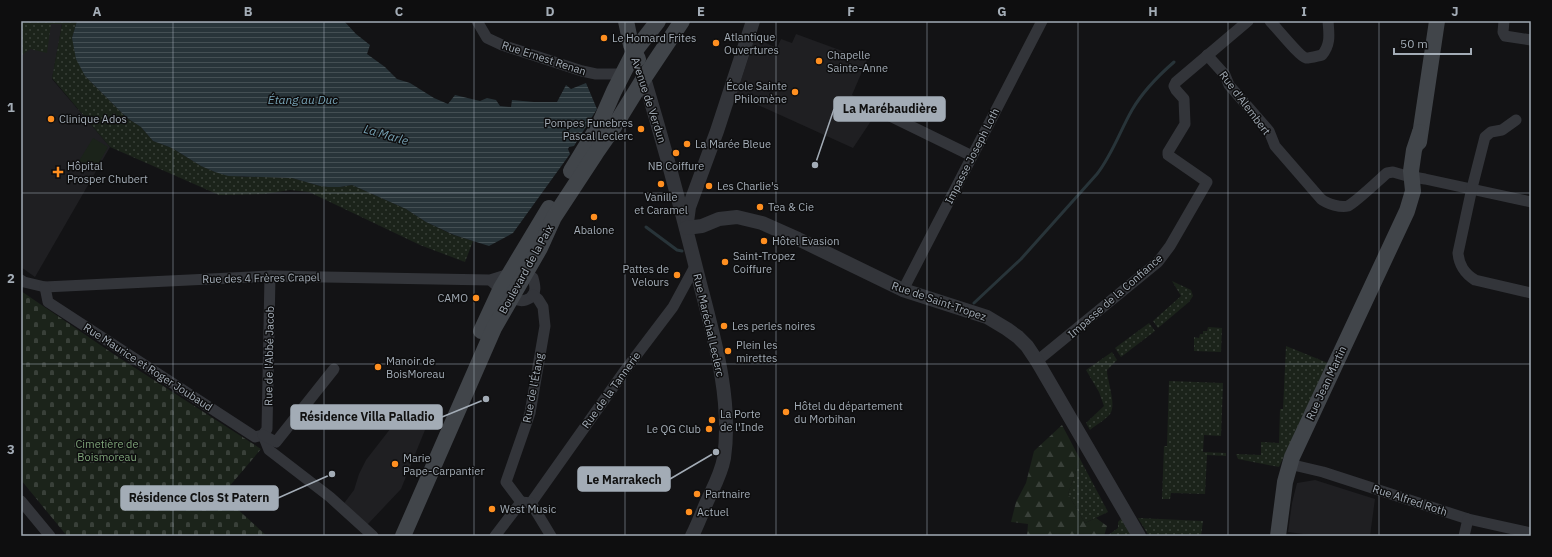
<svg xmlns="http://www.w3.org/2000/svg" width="1552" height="557" viewBox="0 0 1552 557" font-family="'IBM Plex Sans',sans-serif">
<defs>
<pattern id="green-dots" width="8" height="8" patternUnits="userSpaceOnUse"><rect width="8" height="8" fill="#1b231a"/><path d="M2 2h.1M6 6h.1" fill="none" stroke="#394039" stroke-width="1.8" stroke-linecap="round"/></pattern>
<pattern id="forest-firs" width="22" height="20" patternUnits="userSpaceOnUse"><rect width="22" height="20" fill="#1b231a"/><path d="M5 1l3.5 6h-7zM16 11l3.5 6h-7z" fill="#394039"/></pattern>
<pattern id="cemetery-stones" width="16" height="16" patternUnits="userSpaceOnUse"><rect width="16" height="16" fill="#1b231a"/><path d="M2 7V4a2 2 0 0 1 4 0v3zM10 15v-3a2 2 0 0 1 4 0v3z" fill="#394039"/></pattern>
<pattern id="water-rules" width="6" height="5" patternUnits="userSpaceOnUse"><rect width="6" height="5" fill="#283439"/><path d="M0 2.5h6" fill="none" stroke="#444f53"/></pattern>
</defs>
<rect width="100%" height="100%" fill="#131315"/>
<g fill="#1f1f22">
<path d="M21,23l41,1 -10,55 58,68 -75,130 -14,-10z"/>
<path d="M796,34l71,26 -15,35 27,14 -26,39 -117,-53 19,-57 22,10 4,-9 11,4z"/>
<path d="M401,415l26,10 -26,64 -34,36 -25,-19 12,-16 5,-16 7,-14z"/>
<path d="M1315,480l60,19 -5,37h-53l-29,-4 4,-29 5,-20z"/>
</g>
<g fill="url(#green-dots)">
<path d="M21,21h56l-5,17 13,38 42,42 14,9 12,14 19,7 29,18 14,6 28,5h25l24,1 28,8 8,1h12l12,-2 54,24 20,13 27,13 20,6 -8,21 -45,-17 -111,-53 -19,-2 -26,4 -45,1 -109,-48 -58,-69 10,-54h-11l-4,29 -17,-4 -9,7z"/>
<path d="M1172,281l19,9 2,6 -4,6 -31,26 -5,-7 28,-25z"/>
<path d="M1149,323l6,8 -34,26 -6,-9z"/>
<path d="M1208,327l14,1 -1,24 -27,-1v-14l5,1 1,-4h3v-3h4z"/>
<path d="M1286,346l42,17 -49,104 -41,-8 -2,-5 25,1v-13l18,1 1,-34h3z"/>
<path d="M1112,352l5,8 -10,10c0,11 10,35 3,44 -5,6 -14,11 -20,16l-4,-7 18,-17 -5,-14 -13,-22z"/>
<path d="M1169,381l54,2 -2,53 -17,-1 -1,17 23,1v3l-19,-1 -2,39 -34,-1 -1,6h-8l2,-53h3z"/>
<path d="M1080,459l28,53 -23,11 -17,-29z"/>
<path d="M1122,518l10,18h-25l11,-8v-6z"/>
<path d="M1138,518l65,3 -2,15h-52z"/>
</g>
<path fill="url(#forest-firs)" d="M1062,425l18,34 -12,35 17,29 11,-5 11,8 -3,10 -26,-2 -1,2h-50l1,-12 -17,-2 5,-20 10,-19 8,-32z"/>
<path fill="url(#cemetery-stones)" d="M21,291l94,64 146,94 -39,46 45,41h-200l-46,-56z"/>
<path fill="#1b231a" d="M93,138l15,9 -13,23 -16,-9z"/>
<path fill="url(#water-rules)" d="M77,21h267l12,13 14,11 -3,9 18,13 12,12 13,4 24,15 14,6 7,-9 25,6 7,-3 9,2 4,6 11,1 1,-7 22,2h23l9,-17 5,4 15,-6 11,26 -23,37 -5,1 -1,2 2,5 -57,79 -24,13 -35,-11 -28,-13 -20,-13 -54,-24 -12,2h-12l-8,-1 -28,-8 -64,-2 -13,-4 -14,-6 -29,-18 -19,-7 -12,-14 -14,-9 -42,-42 -9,-17 -4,-21z"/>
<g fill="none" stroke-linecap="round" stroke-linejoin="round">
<g stroke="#283439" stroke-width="3">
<path d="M646,227l31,23 5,1"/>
<path d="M974,303l47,-44 76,-85c15,-19 23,-43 35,-64 11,-19 26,-34 42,-48"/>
</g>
<g stroke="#33353a" stroke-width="11">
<path d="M477,21l10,17 15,7 80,26 14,3h26"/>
<path d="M1270,21c6,6 30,36 36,37 5,0 11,-2 16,-3 9,-11 7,-21 6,-34"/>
<path d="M1504,21l-1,11 2,4 26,4"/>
<path d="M1207,55l18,20 4,10 40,46 6,15 46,53c6,5 20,9 27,7 8,-4 31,-26 39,-33l6,-1 14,4 18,3 106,23"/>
<path d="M886,114l86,42"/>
<path d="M1516,120l-14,10 -11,2 -6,5 -13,51 -14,65c1,12 6,20 17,27l56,13"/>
<path d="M21,280l3,2 21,5 225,-11 220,4 29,-9 6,1 8,6c2,7 4,15 -3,20 -15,10 -30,-10 -40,-18"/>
<path d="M45,287l3,15 207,135 8,-2"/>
<path d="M903,290l139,-269"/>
<path d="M1037,361l121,-99 12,-16 37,-64 -39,-27v-3l17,-28 -1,-25 -8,-9 -2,-4 2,-4 72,-61"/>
<path d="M263,435l4,-6 3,-153"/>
<path d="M263,435l6,15 61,47 43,39"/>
<path d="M263,435l13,7 58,-73"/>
<path d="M1289,464l34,8 145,47 63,14"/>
<path d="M21,501l29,35"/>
<path d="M521,502l10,1 95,-134 47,-62 20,-37 3,-2"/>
<path d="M531,503l20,33"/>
<path d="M495,536l26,-34 -15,-20 24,-69 15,-87 -2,-19 -5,-8 -5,-4"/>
<path d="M1464,536l4,-17"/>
</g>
<g stroke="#33353a" stroke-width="14">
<path d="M644,78c19,63 36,126 52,190 15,60 37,127 28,190 -3,17 -12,32 -19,48 -4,10 -8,20 -13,30"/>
<path d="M687,222l2,-15 28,-76 36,-110"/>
<path d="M686,228l16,-2 17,-7 18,-2 25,6 36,16 105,51 84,27 20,12 11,8 9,9 10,15 102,175"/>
</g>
<g stroke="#41454a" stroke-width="16">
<path d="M626,21l5,24 7,14"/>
<path d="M1419,142l18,-121"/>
<path d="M571,171l28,-46 15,-34 20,-39 24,-31"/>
<path d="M481,331l20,-43 48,-80"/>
<path d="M403,536l91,-208 46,-80 14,-31 42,-64 16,-23 32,-52 38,-57"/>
<path d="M1278,536l7,-54 7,-25 115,-246 6,-20 -2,-20 3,-21 6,-18"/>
</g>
</g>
<path fill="none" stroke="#a3acb6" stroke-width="1" stroke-opacity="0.55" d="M173,21v515M324,21v515M474,21v515M625,21v515M776,21v515M927,21v515M1078,21v515M1228,21v515M1379,21v515M21,193h1510M21,364h1510"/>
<g fill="#ff8f20" stroke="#0e0e0f" stroke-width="1.5">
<circle cx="604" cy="38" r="4"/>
<circle cx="716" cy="43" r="4"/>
<circle cx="819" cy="61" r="4"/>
<circle cx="795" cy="92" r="4"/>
<circle cx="51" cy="119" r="4"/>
<circle cx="641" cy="129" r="4"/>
<circle cx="687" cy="144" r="4"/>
<circle cx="676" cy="153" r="4"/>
<path d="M56 166h4v4h4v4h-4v4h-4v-4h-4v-4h4z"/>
<circle cx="661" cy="184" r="4"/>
<circle cx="709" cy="186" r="4"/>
<circle cx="760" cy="207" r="4"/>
<circle cx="594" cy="217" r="4"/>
<circle cx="764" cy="241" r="4"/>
<circle cx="725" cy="262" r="4"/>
<circle cx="677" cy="275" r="4"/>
<circle cx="476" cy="298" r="4"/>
<circle cx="724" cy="326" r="4"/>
<circle cx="728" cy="351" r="4"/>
<circle cx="378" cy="367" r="4"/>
<circle cx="786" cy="412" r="4"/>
<circle cx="712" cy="420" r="4"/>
<circle cx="709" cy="429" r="4"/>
<circle cx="395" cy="464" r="4"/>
<circle cx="697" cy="494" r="4"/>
<circle cx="492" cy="509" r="4"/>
<circle cx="689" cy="512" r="4"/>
</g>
<g text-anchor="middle" stroke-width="3" stroke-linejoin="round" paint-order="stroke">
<g font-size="11" fill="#a3acb6" stroke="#0e0e0f" text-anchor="start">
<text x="724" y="41">Atlantique<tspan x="724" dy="13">Ouvertures</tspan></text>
<text x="612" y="42">Le Homard Frites</text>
<text x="827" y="59">Chapelle<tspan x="827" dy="13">Sainte-Anne</tspan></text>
<text x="787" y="90" text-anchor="end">École Sainte<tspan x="787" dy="13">Philomène</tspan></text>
<text x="59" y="123">Clinique Ados</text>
<text x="633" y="127" text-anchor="end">Pompes Funebres<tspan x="633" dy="13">Pascal Leclerc</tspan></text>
<text x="695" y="148">La Marée Bleue</text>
<text x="67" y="170">Hôpital<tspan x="67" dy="13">Prosper Chubert</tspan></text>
<text x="676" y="170" text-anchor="middle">NB Coiffure</text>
<text x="717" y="190">Les Charlie's</text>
<text x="661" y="201" text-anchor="middle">Vanille<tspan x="661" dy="13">et Caramel</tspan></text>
<text x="768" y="211">Tea &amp; Cie</text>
<text x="594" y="234" text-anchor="middle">Abalone</text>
<text x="772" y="245">Hôtel Evasion</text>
<text x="733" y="260">Saint-Tropez<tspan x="733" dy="13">Coiffure</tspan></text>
<text x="669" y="273" text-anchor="end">Pattes de<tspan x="669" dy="13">Velours</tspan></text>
<text x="468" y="302" text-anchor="end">CAMO</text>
<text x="732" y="330">Les perles noires</text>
<text x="736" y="349">Plein les<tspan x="736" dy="13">mirettes</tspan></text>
<text x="386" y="365">Manoir de<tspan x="386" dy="13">BoisMoreau</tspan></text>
<text x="794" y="410">Hôtel du département<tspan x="794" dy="13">du Morbihan</tspan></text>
<text x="720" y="418">La Porte<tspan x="720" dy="13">de l'Inde</tspan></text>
<text x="701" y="433" text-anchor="end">Le QG Club</text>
<text x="403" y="462">Marie<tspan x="403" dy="13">Pape-Carpantier</tspan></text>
<text x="705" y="498">Partnaire</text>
<text x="500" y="513">West Music</text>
<text x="697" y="516">Actuel</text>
</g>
<g font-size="11" fill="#a3acb6" stroke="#0e0e0f">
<text transform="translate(544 58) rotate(18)" y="4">Rue Ernest Renan</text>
<text transform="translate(649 100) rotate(72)" y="4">Avenue de Verdun</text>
<text transform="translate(1245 103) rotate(53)" y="4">Rue d'Alembert</text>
<text transform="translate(972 156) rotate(-63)" y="4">Impasse Joseph Loth</text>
<text transform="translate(526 269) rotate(-61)" y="4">Boulevard de la Paix</text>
<text transform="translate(261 278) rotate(-1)" y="4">Rue des 4 Frères Crapel</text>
<text transform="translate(1115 296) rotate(-41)" y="4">Impasse de la Confiance</text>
<text transform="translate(939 301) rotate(19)" y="4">Rue de Saint-Tropez</text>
<text transform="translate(709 325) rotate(77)" y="4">Rue Maréchal Leclerc</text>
<text transform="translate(269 356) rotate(-89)" y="4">Rue de l'Abbé Jacob</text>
<text transform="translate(148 367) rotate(33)" y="4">Rue Maurice et Roger Joubaud</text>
<text transform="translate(1326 383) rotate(-65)" y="4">Rue Jean Martin</text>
<text transform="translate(533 388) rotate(-79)" y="4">Rue de l'Étang</text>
<text transform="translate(611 390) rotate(-54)" y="4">Rue de la Tannerie</text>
<text transform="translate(1410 500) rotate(18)" y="4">Rue Alfred Roth</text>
</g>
<g font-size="11" fill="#7da378" stroke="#0e0e0f">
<text x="107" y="448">Cimetière de<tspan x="107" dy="13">Boismoreau</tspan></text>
</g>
<g font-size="12" font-style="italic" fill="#77a2b4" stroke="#0e0e0f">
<text x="303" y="104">Étang au Duc</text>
<text transform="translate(386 135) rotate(16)" y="4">La Marle</text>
</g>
</g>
<path fill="none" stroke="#a3acb6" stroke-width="1.5" d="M815 165L834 109M486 399L442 417M716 452L670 479M332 474L278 498"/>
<g fill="#a3acb6" stroke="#0e0e0f" stroke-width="1.5">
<circle cx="815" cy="165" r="4"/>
<circle cx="486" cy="399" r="4"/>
<circle cx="716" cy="452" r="4"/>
<circle cx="332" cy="474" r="4"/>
</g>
<g fill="#a3acb6" stroke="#a3acb6" stroke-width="1.5">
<rect x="834" y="97" width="111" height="24" rx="4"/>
<rect x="291" y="405" width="151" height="24" rx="4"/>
<rect x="578" y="467" width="92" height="24" rx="4"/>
<rect x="121" y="486" width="157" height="24" rx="4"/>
</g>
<g font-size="12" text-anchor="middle" font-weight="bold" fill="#111">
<text x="890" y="113">La Marébaudière</text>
<text x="367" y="421">Résidence Villa Palladio</text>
<text x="624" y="484">Le Marrakech</text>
<text x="199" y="502">Résidence Clos St Patern</text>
</g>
<rect width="1552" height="557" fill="none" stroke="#0e0e0f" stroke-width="44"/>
<path d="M1394 48v6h77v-6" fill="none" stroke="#a3acb6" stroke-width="2"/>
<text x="1400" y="48" font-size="12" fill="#a3acb6" stroke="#0e0e0f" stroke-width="3" paint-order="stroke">50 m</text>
<rect x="22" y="22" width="1508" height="513" fill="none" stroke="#a3acb6" stroke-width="1.5"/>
<g font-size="13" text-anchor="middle" font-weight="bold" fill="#a3acb6">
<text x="97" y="16">A</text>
<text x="248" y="16">B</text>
<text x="399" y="16">C</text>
<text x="550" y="16">D</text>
<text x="701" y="16">E</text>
<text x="851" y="16">F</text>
<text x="1002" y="16">G</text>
<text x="1153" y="16">H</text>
<text x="1304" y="16">I</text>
<text x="1455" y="16">J</text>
<text x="11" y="112">1</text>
<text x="11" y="283">2</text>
<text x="11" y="454">3</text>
</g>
</svg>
